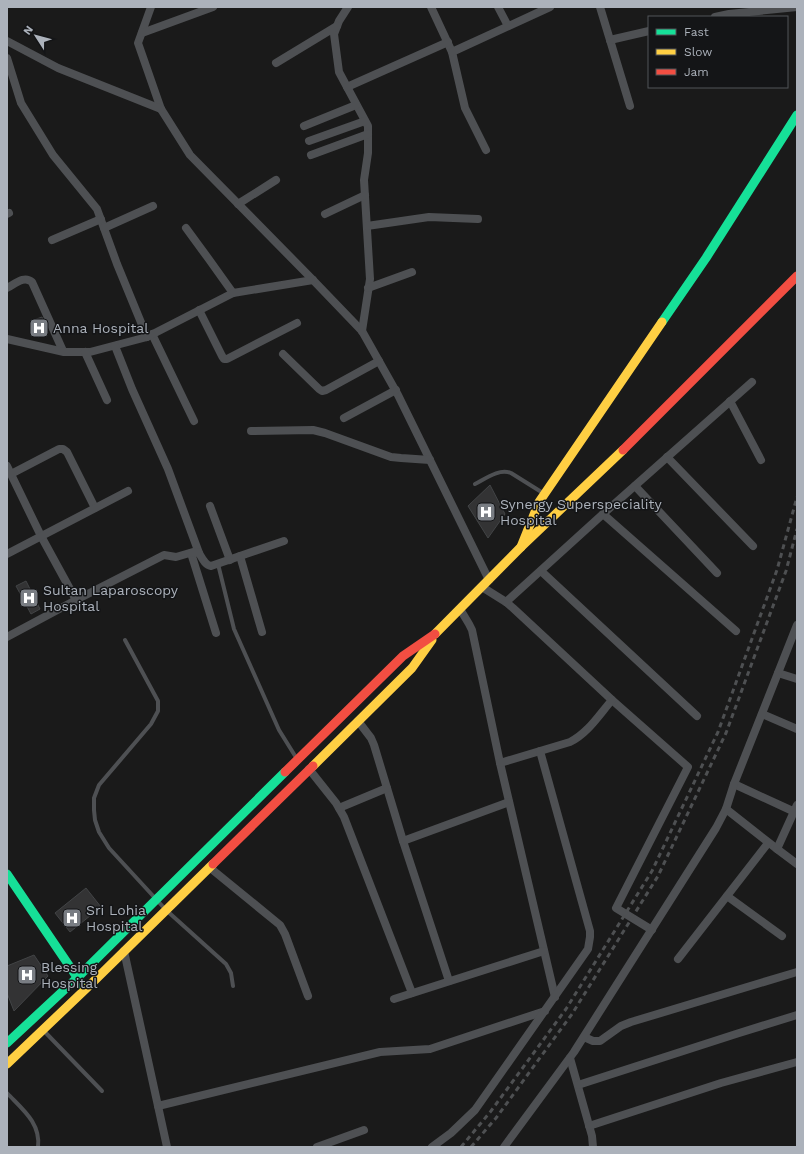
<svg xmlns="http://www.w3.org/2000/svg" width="804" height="1154" viewBox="0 0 804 1154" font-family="'Work Sans',sans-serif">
<rect width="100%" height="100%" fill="#1a1a1a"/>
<g fill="#333334" stroke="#424446">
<path d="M42,317l6,16 -10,4 -7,-16z"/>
<path d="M490,485l15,29 -17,24 -20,-32z"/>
<path d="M26,581l14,28 -9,5 -15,-28z"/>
<path d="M86,888l15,19 -31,25 -15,-19z"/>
<path d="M34,955l14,21 -34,35 -7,-18v-27z"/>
</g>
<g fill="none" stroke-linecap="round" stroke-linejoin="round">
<g stroke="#4e5053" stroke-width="4">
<path d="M475,484c10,-5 24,-16 36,-11l32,20"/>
<path d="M218,564l16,65 45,101 18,29"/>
<path d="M125,640l33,61v10l-7,13 -52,61 -5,13v12l1,10 4,12 10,16 57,62 60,54 5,9 2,13"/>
<path d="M44,1031l58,60"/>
<path d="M7,1093c15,16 34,30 31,54"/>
</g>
<g stroke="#4e5053" stroke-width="8">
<path d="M151,7l-13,36 23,66 29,46 123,125 49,51 36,64 91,185"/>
<path d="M348,7l-9,14 -5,13 5,38 29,54v27l-4,27 6,99 -8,52"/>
<path d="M431,7l21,45 13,56 21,42"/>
<path d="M498,7l10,19"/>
<path d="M600,7l30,99"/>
<path d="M715,17l14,-3 68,-7"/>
<path d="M142,33l71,-26"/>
<path d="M610,40l39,-9"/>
<path d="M7,41l51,27 103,41"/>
<path d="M452,52l98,-45"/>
<path d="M7,58l14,45 32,52 44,54 20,55 30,73"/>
<path d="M276,63l61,-37"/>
<path d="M347,87l101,-45"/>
<path d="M304,126l52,-21"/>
<path d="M309,141l56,-20"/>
<path d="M311,155l57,-21"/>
<path d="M238,204l38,-24"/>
<path d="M7,214l2,-1"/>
<path d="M325,214l40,-19"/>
<path d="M367,226l62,-9 49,2"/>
<path d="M104,228l49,-22"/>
<path d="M186,228l22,30 25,35"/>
<path d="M52,240l49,-21"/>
<path d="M7,288c8,-4 17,-13 25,-6l31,69"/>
<path d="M368,288l44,-16"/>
<path d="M199,310l23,46 2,3h3l70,-36"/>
<path d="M152,334l42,87"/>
<path d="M7,339l57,13h26l57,-15 86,-44 80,-13"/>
<path d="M115,346l17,43 36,80 31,84"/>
<path d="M85,352l22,48"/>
<path d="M283,354l36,35 3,2 4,-1 53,-29"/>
<path d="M730,401l31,59"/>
<path d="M344,418l52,-28"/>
<path d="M251,431l62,-1 12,3 66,24 10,1 29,2"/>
<path d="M667,457l86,89"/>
<path d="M7,466l34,70 35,64"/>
<path d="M11,474l48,-25h4l4,3 28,56"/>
<path d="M635,486l82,87"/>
<path d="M210,506l20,54"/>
<path d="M603,514l133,117"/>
<path d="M191,553l25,80"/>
<path d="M7,554l121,-63"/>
<path d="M240,556l22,76"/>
<path d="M541,571l156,145"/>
<path d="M482,587l24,15 7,6 99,92 76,67 -72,141 36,22"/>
<path d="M506,602l97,-88 149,-132"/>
<path d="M460,609l9,15 3,6 28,133 55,234"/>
<path d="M7,637l69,-37 88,-45 12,2 17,-5 6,1c3,5 6,12 12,13l73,-25"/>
<path d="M778,673l19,6"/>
<path d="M762,714l35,15"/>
<path d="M358,721l13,17 3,7 29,96 46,140"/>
<path d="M500,763l70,-21c18,-9 29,-27 42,-42"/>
<path d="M309,769l27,34 8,14 68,176"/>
<path d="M734,784l63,29"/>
<path d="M339,808l48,-20"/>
<path d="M726,809l51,40 20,15"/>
<path d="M403,841l106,-39"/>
<path d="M777,849l20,-44"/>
<path d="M209,867l71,58 5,9 23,62"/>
<path d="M727,896l55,40"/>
<path d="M124,951l43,196"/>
<path d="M678,959l90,-116"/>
<path d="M394,999l150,-48"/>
<path d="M584,1037l9,4h7l21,-15 10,-4 166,-50"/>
<path d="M570,1058l22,78 1,11"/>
<path d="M578,1085l158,-51 61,-19"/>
<path d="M158,1106l222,-54 50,-3 115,-38"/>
<path d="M589,1126l132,-43 76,-21"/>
<path d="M317,1147l47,-17"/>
<path d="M432,1147l19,-14 24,-23 113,-161 2,-12v-6l-50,-180"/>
<path d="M504,1147l70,-95 142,-224 10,-19 8,-25 63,-159"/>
</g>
<g stroke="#16e098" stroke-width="9">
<path d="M662,322l44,-64 91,-143"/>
<path d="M7,874l78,115"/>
<path d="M7,1043l71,-66 207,-205"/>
</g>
<g stroke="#ffcf43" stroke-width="9">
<path d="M521,547l18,-45 123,-180"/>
<path d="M435,634l86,-87 102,-97"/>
<path d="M313,766l99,-98 20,-28"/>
<path d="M7,1064l86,-82 120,-118"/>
</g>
<g stroke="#f24e42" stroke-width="9">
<path d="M623,450l174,-174"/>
<path d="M285,772l118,-116 32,-22"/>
<path d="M213,864l100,-98"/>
</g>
<g stroke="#4e5052" stroke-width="3" stroke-dasharray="5 4" stroke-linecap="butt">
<path d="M461,1147l30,-36 75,-102 86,-138 66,-139 59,-162 20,-73"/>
<path d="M471,1147l25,-29 76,-104 86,-138 68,-143 60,-162 11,-42"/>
</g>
</g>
<defs>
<g id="hospital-square" transform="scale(1)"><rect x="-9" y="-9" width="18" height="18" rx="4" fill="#797d83" stroke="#141517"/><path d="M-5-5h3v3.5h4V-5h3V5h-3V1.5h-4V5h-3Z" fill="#fff"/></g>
</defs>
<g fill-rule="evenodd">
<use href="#hospital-square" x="39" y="328"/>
<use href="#hospital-square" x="486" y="512"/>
<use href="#hospital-square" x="29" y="598"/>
<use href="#hospital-square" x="72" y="918"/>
<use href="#hospital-square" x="27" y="975"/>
</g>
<g text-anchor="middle" stroke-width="3" stroke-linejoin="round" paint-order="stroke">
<g font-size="14" fill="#acb2bb" stroke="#141517" text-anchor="start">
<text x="53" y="333">Anna Hospital</text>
<text x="500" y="509">Synergy Superspeciality<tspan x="500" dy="16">Hospital</tspan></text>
<text x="43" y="595">Sultan Laparoscopy<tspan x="43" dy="16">Hospital</tspan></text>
<text x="86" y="915">Sri Lohia<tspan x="86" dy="16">Hospital</tspan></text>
<text x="41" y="972">Blessing<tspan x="41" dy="16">Hospital</tspan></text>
</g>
</g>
<rect width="804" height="1154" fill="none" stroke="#acb2bb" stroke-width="16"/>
<rect x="648" y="16" width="140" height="72" fill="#141517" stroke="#515459"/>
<rect x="656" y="29" width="20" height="6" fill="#16e098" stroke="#515459"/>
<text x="684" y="36" font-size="12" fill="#acb2bb">Fast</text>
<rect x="656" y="49" width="20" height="6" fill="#ffcf43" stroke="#515459"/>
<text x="684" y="56" font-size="12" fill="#acb2bb">Slow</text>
<rect x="656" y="69" width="20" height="6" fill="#f24e42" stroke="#515459"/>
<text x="684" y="76" font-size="12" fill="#acb2bb">Jam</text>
<g transform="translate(36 36) rotate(306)" stroke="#141517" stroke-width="3" paint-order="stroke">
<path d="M0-3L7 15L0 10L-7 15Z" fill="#acb2bb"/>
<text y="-6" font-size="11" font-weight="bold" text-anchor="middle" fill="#acb2bb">N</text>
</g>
</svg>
